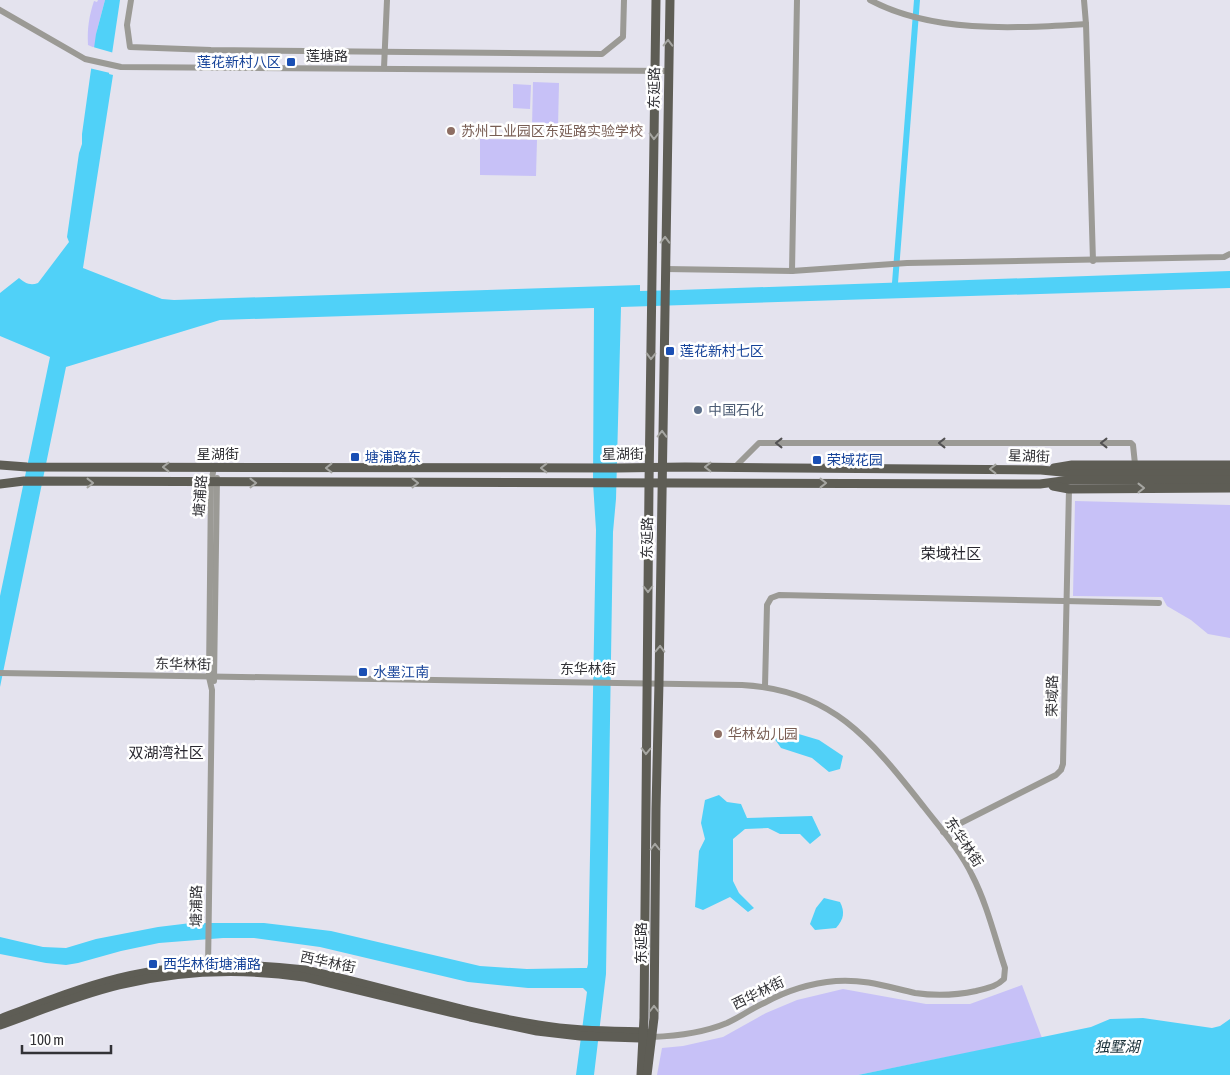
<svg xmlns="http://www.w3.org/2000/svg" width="1230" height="1075" viewBox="0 0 1230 1075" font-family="'Asap Condensed','Noto Sans SC',sans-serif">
<rect width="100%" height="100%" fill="#e4e3ee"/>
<g fill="#c7c1f7">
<path d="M98,0h7l-8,30 -2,18 -7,-3c-1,-16 1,-29 6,-44l3,1z"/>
<path d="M533,82l26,1 -1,45 -26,-1z"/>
<path d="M513,84l18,1 -1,24 -17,-1z"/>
<path d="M480,139l57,1 -1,36 -56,-1z"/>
<path d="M1075,501l155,4v133l-22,-4 -17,-14 -24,-14 -5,-9 -89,-1z"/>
<path d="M1022,985l20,53 -184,37h-201l5,-27 21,-2 40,-9 43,-24 31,-13 46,-11 83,15h44z"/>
</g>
<g fill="#50d1f8">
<path d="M105,0h15l-11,74 4,1 -30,193 79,31 12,1 466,-15v6l39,-1 551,-19v17l-609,19 -5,192 -3,33 -7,442 -12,101h-18l11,-83 -4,-4h-55l-60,-6 -148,-35 -66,-9h-31l-64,5 -38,8 -43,12 -12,2 -20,-2 -46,-9v-17l43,10 23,1 30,-9 62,-12 33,-4h73l67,8 149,35 47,3 54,-1h6l1,-4 8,-434 -3,-47 1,-175 -374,12 -154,47 -66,320v-91l50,-239 -50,-21v-43l19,-15c6,5 11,8 19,5l31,-41 -2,-5 12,-84 3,-9v-10l14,-100z"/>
<path d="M775,727l44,13 24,16 -3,13 -11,3 -17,-14 -31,-10 -7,-10z"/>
<path d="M719,795l8,7 14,2 6,14 65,-2 9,19 -11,9 -10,-10h-20l-12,-6 -23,1 -12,10v42l6,12 15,15 -6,4 -18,-15 -27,13 -8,-3 4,-56 6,-12 -4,-16 4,-23z"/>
<path d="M824,898l16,4c5,10 4,17 -4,26l-21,2 -5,-6 6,-16z"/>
<path d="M1143,1018l69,10 8,-2 10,-7v56h-372l233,-48 19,-8z"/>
</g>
<path fill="#e4e3ee" d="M93,47l21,6 -4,20 -21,-5z"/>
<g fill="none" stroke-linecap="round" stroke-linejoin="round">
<path stroke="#50d1f8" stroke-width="6" d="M895,283l22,-283"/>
<g stroke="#9b9a95" stroke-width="6">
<path d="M131,0l-4,25 3,22 81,3 391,4 21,-17 1,-37"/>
<path d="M870,0c64,34 146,28 216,24"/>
<path d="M1084,0l2,24 7,237"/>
<path d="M0,10l85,49 36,8 547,4"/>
<path d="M384,68l3,-68"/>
<path d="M665,269l127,2 115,-8 317,-6 6,-3"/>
<path d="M792,271l5,-271"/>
<path d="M735,467l24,-24h372l2,2 2,19"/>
<path d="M0,673l742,12c91,5 129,55 182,122 17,22 36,43 48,68 15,29 23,63 33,93l-1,11c-8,8 -17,9 -28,12 -19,4 -41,5 -61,2 -27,-6 -49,-14 -79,-12 -25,2 -50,10 -72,22 -13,6 -24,14 -37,20 -24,10 -49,13 -75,14"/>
<path d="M214,681l3,-203"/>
<path d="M765,686l2,-81 4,-7 8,-3 380,8"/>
<path d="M943,832l113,-57 5,-5 2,-6 6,-275"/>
<path d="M208,968l4,-278 -3,-13 2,-194 3,-16"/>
</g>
<g stroke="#5e5d55" stroke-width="9">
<path d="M0,465l27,2 590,1 68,-1 356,3 31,3 158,-1"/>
<path d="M1054,468l18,-3h158"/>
<path d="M0,484l24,-3 1016,3 30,-4h160"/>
<path d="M1053,486l16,3 161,-1"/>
<path d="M0,1019c39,-15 79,-31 119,-41 62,-15 123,-16 186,-8 78,17 154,42 233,55 35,6 71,6 106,7l4,2"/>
<path d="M0,1025c39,-14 78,-30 119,-40 61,-15 123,-17 185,-8l166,40 67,14 43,5 60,2"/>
<path d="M641,1075l3,-57 5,-534 7,-484"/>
<path d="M647,1075l7,-57 2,-209 3,-127 11,-682"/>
</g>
</g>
<defs><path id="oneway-chevron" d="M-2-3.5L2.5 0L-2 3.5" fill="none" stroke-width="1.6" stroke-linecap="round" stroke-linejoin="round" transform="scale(1.25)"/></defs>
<g stroke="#a6a6a2">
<use href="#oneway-chevron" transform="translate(668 43) rotate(-89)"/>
<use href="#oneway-chevron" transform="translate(654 136) rotate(91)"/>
<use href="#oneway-chevron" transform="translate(665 240) rotate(-89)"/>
<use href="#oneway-chevron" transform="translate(651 356) rotate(91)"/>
<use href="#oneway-chevron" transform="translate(662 434) rotate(-89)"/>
<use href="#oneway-chevron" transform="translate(166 467) rotate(-180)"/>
<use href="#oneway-chevron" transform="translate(708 467) rotate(-180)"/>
<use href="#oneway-chevron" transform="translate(329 468) rotate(-180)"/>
<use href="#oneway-chevron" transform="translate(544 468) rotate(-180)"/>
<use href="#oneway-chevron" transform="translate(993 469) rotate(-180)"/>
<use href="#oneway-chevron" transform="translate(90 483)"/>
<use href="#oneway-chevron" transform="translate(253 483)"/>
<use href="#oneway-chevron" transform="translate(415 483)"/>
<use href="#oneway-chevron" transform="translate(823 483)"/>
<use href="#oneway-chevron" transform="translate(1141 488)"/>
<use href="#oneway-chevron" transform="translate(648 589) rotate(90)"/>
<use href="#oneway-chevron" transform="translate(660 649) rotate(-89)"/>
<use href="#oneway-chevron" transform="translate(646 751) rotate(91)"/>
<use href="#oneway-chevron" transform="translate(655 847) rotate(-90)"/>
<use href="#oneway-chevron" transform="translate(654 1009) rotate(-90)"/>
</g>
<g stroke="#525152">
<use href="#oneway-chevron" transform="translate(779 443) rotate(-180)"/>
<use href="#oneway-chevron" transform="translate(942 443) rotate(-180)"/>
<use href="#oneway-chevron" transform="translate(1104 443) rotate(-180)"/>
</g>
<g fill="#1a4fb4" stroke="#fff" stroke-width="2">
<rect x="286" y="57" width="10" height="10" rx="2.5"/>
<rect x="665" y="346" width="10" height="10" rx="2.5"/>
<rect x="350" y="452" width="10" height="10" rx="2.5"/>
<rect x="812" y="455" width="10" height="10" rx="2.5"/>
<rect x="358" y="667" width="10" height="10" rx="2.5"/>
<rect x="148" y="959" width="10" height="10" rx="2.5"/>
</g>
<g fill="#8d6e63" stroke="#fff" stroke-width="2">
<circle cx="451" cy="131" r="5"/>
<circle cx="718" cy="734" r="5"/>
</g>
<circle fill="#5c6f8a" stroke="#fff" stroke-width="2" cx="698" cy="410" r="5"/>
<g text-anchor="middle" stroke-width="5" stroke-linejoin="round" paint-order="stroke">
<g font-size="14" fill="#323236" stroke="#fff">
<text x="327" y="61">莲塘路</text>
<text transform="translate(654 88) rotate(-89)" y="5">东延路</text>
<text x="218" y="459">星湖街</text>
<text transform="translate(623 454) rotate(-1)" y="5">星湖街</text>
<text transform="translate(1029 456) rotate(2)" y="5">星湖街</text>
<text transform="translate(200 496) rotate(-86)" y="5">塘浦路</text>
<text transform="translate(647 538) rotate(-89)" y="5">东延路</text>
<text transform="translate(183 664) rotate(1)" y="5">东华林街</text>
<text x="588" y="674">东华林街</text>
<text transform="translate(1052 696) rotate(-89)" y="5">荣域路</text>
<text transform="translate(964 842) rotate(56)" y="5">东华林街</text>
<text transform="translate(196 906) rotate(-89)" y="5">塘浦路</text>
<text transform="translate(641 943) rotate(-90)" y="5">东延路</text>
<text transform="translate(328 962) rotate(12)" y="5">西华林街</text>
<text transform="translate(758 993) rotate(-26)" y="5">西华林街</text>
</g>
<g font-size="14" fill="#164399" stroke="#fff" text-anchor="start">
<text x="281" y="67" text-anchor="end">莲花新村八区</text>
<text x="680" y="356">莲花新村七区</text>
<text x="365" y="462">塘浦路东</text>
<text x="827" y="465">荣域花园</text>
<text x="373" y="677">水墨江南</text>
<text x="163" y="969">西华林街塘浦路</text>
</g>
<g font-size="14" fill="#785e54" stroke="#fff" text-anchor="start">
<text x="461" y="136">苏州工业园区东延路实验学校</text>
<text x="728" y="739">华林幼儿园</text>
</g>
<g font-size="14" fill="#4e5e75" stroke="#fff" text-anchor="start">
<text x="708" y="415">中国石化</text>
</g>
<g font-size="15" fill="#292830" stroke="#fff">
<text x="951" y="559">荣域社区</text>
<text x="166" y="758">双湖湾社区</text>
</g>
<g font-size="15" font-style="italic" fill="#1b3139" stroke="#fff">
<text x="1117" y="1052">独墅湖</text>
</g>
</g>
<path d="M22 1045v8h89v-8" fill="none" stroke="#323236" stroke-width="2.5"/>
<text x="30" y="1045" font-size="15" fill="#323236" stroke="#ffffff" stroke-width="4" paint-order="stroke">100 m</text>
</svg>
